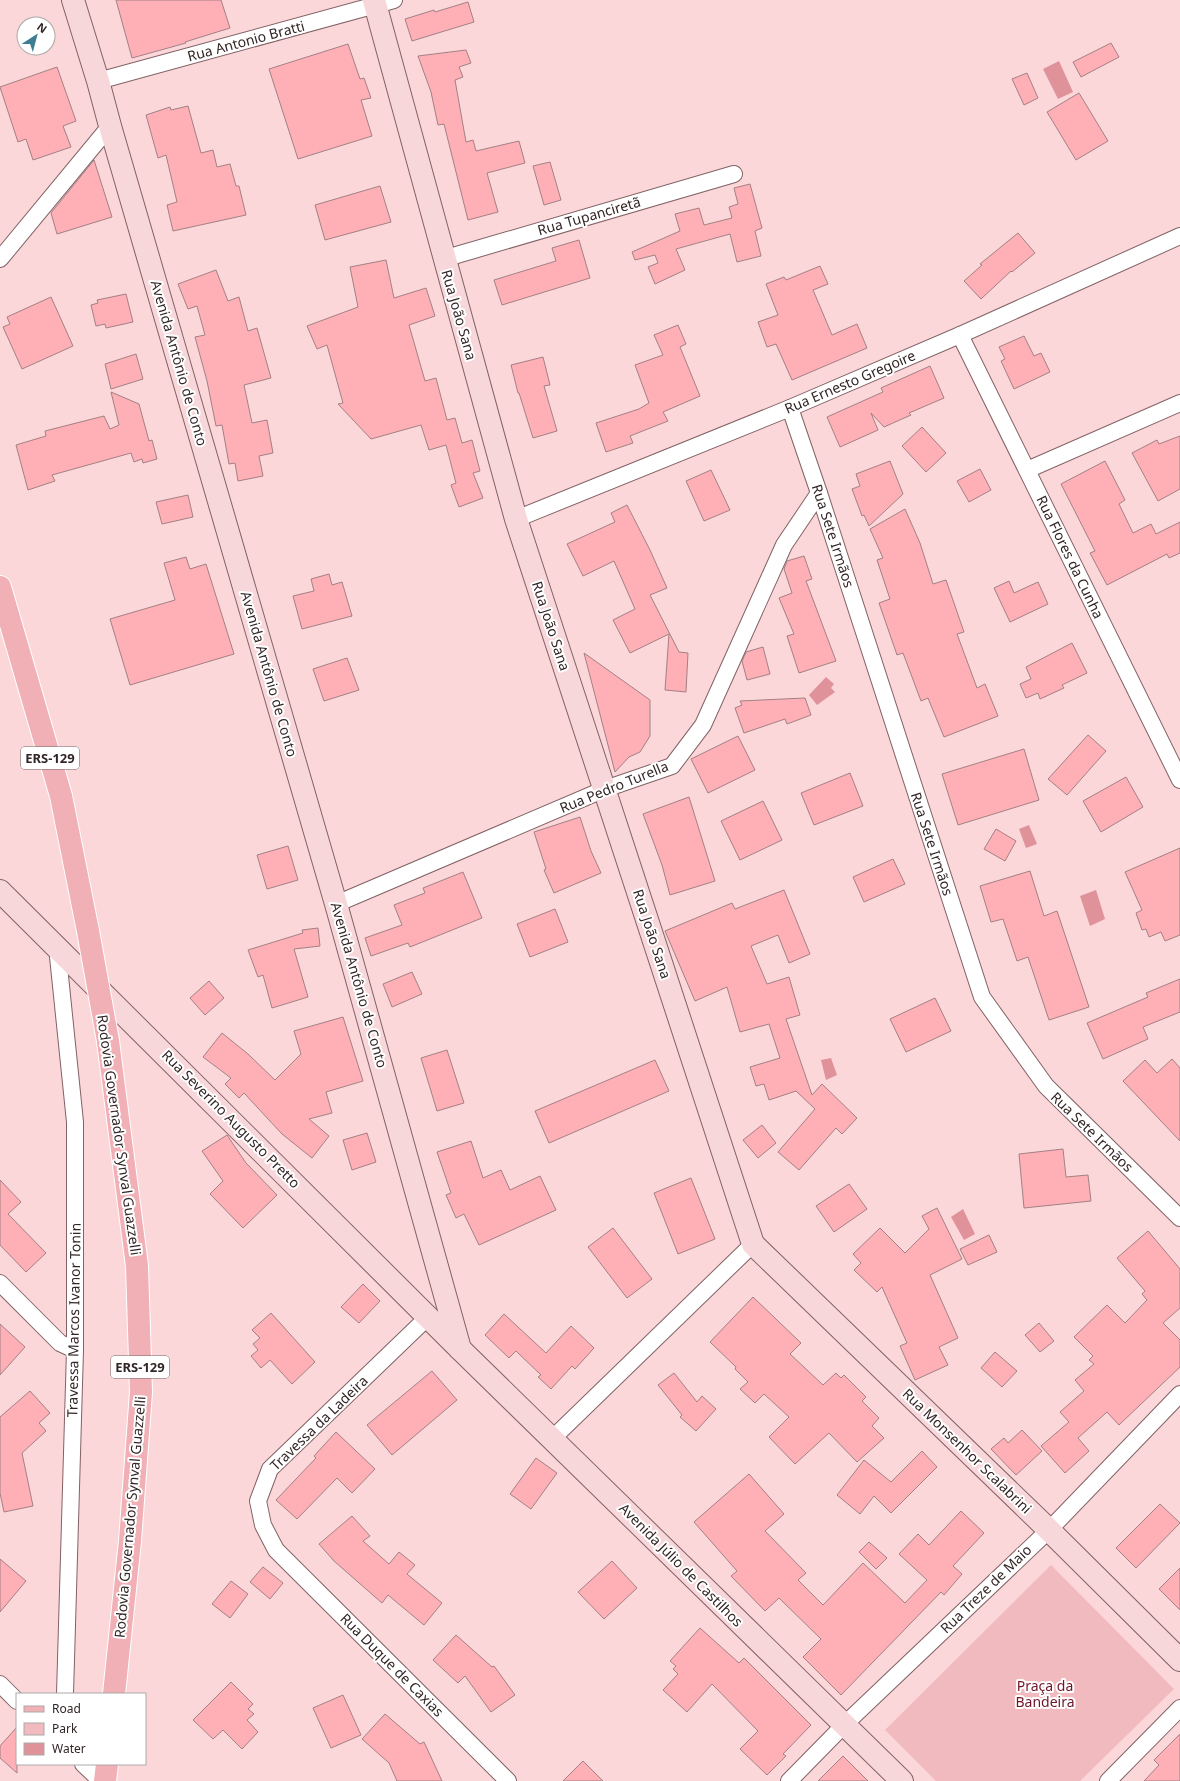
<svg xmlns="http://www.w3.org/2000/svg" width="1180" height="1781" viewBox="0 0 1180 1781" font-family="'Noto Sans',sans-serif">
<rect width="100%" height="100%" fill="#fbd7da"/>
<path fill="#f1babe" d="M1051,1565l123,124 -94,92h-144l-51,-51z"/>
<g fill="#df9299">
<path d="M1059,61l14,31 -15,7 -15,-30z"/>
<path d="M826,677l8,7 -3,4 4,4 -18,13 -8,-10z"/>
<path d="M1029,825l8,19 -11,4 -7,-19z"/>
<path d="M1096,890l9,29 -15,7 -10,-30z"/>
<path d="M831,1058l6,17 -11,5 -5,-20z"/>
<path d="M963,1209l12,25 -11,6 -13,-23z"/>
</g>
<g fill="#ffafb6" stroke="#a28184">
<path d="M116,0h105l9,28 -45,14 1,1 -54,15z"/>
<path d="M468,2l6,20 -62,19 -7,-22 29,-9 1,2z"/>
<path d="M1111,43l8,14 -38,20 -8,-15z"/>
<path d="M348,44l12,35 4,-1 7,20 -10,2 11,36 -74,23 -29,-90z"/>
<path d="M466,50l5,13 -12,4 4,10 -8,3 11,62 7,-2 3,11 43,-10 6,22 -38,10 11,39 -30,8 -24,-96 -6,1 -7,-33 -13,-36z"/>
<path d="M57,67l19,54 -13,5 8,21 -38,13 -7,-21 -8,3 -18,-55z"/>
<path d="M1027,73l11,25 -14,7 -12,-26z"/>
<path d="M1079,93l29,48 -32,19 -29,-48z"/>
<path d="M188,106l13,47 12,-3 4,17 13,-3 6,22h3l7,29 -73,16 -6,-26 10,-3 -11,-47 -8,3 -12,-43 24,-8 1,3z"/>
<path d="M94,160l18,57 -55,17 -6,-21z"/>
<path d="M550,162l11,38 -17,5 -11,-39z"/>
<path d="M750,184l12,44 -7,3 6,25 -24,6 -7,-28 -54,15 9,21 -30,14 -7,-17 10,-4 -3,-8 -20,5 -3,-8 48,-21 -5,-17 24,-6 5,17 28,-7 -3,-11 9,-3 -4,-16z"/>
<path d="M380,186l11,36 -66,18 -10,-35z"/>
<path d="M1018,233l17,20 -23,19 -1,-1 -30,28 -17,-18 18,-16 -2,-1z"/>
<path d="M579,240l11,38 -88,27 -8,-25 62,-19 -4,-13z"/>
<path d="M386,260l8,38 32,-10 9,28 -26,9 16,56 11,-3 11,42 8,-2 7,25 10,-3 8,31 -7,2 10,25 -24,9 -8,-22 5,-2 -10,-38 -17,5 -8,-25 -50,14 -33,-35 5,-1 -16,-58 -10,4 -10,-23 51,-19 -8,-40z"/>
<path d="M820,266l8,18 -15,6 19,45 25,-11 10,24 -75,32 -16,-36 -9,3 -9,-25 20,-7 -12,-31 18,-7 2,3z"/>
<path d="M216,270l12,31 11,-4 9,34 9,-3 14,50 -27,7 8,38 15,-3 6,33 -14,3 4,20 -25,5 -3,-18 -6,1 -7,-39 -6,1 -9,-45 -12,-44 10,-2 -8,-29 -9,3 -10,-25z"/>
<path d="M126,294l7,28 -27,6 -1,-4 -9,2 -5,-21 7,-2 -1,-3z"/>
<path d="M51,297l22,49 -51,23 -19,-42 7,-3 -3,-7z"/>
<path d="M678,325l8,19 -6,3 20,49 -37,16 5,9 -38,15 3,7 -27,9 -10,-29 43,-14 10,-6 -14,-38 28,-10 -9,-20z"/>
<path d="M1024,336l10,20 7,-3 9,19 -36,17 -13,-28 4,-2 -6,-12z"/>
<path d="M136,354l7,25 -32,10 -6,-25z"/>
<path d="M543,357l7,28 -6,1 13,45 -24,7 -14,-45h-1l-7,-28z"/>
<path d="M930,366l14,32 -35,15 2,2 -27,12 -13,-14 7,17 -38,17 -13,-30 56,-25 -2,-4z"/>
<path d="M111,392l28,12 10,37 3,-1 5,19 -14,4 -1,-4 -8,3 -3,-9 -79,22 3,6 -27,9 -12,-45 30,-9 -1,-5 59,-15 6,13 9,-4z"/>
<path d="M922,427l24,26 -20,19 -24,-26z"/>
<path d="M1180,436v53l-22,12 -26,-48 25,-13 2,4z"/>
<path d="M890,461l13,33 -34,32 -5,-11 -2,1 -10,-27 8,-3 -4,-12z"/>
<path d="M1105,461l20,39 -6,4 14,29 18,-9 5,10 24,-12v31l-11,5 -2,-4 -60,31 -17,-32 5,-2 -34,-67z"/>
<path d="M980,469l11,21 -22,12 -12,-21z"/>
<path d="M711,470l19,40 -26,11 -18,-40z"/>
<path d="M188,495l5,22 -31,7 -6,-22z"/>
<path d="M627,505l23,45 17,38 -17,7 29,57 9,1 -2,39 -21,-2 4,-56 -39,19 -17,-33 22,-11 -21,-48 -31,15 -16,-32 48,-22 -4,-9z"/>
<path d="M905,509l15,34 13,41 13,-4 18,52 -7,2 20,54 8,-4 13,32 -54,21 -16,-39 -7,3 -18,-48 -6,2 -18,-52 11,-4 -13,-39 6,-2 -13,-29z"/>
<path d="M804,556l8,23 -6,2 30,80 -37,12 -12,-37 7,-2 -15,-36 13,-5 -8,-24 3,-8z"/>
<path d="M186,557l4,12 16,-5 28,90 -104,31 -20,-66 65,-19 -11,-37z"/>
<path d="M329,574l3,11 10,-3 10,34 -50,13 -9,-33 21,-5 -3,-12z"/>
<path d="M1009,581l5,12 24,-11 10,22 -38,18 -16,-34z"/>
<path d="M1072,643l15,30 -25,12 2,3 -24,11 -2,-6 -12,5 -6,-14 11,-5 -5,-12z"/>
<path d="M763,647l7,27 -23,6 -5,-19 4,-9z"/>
<path d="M584,653l66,47v36l-10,16 -11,5 -14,15z"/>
<path d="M347,658l12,32 -35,11 -11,-32z"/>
<path d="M805,698l6,17 -24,9 -2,-5 -41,14 -9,-25 7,-3 -2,-4z"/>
<path d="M1088,735l18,16 -39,44 -19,-16z"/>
<path d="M738,736l17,34 -47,23 -17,-34z"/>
<path d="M1024,749l15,51 -81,25 -16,-51z"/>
<path d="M850,773l13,33 -49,19 -13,-32z"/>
<path d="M1126,777l17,30 -42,25 -18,-31z"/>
<path d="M689,797l26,84 -45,14 -8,-30 -19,-51z"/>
<path d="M763,801l19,39 -42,20 -19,-39z"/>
<path d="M580,817l11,34 10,22 -47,20 -10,-23 2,-1 -12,-37z"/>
<path d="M996,829l20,12 -11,20 -21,-12z"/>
<path d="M288,846l10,34 -31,9 -10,-34z"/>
<path d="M1180,848v87l-15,6 -4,-9 -12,5 -3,-8 -4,1 -6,-17 6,-3 -17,-38z"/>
<path d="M893,859l12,25 -41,18 -11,-25z"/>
<path d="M1030,871l14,45 13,-5 32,96 -40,13 -21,-63 -11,4 -14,-42 -12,3 -11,-36z"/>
<path d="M463,872l19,46 -72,29 -2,-4 -37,13 -6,-18 37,-13 -8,-20 31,-12 -2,-5z"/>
<path d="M784,890l26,64 -21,9 -11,-28 -27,11 16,38 22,-7 11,38 -14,4 26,76 10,-11 35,34 -15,16 -6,-6 -37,42 -21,-18 37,-43 -19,-18 -27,9 -5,-16 -8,2 -6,-19 30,-9 -11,-34 -29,8 -13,-45 -32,14 -30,-70 67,-28 3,6z"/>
<path d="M555,909l13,33 -38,15 -13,-33z"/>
<path d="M318,928l2,18 -26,3 14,48 -36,11 -9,-33 -5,2 -10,-27 55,-17 -1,-3z"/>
<path d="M412,972l10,22 -30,13 -9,-23z"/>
<path d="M1180,979v33l-37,15 5,12 -45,20 -16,-36 61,-26 -2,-4z"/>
<path d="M209,981l15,17 -19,17 -15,-17z"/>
<path d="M935,998l16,33 -45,21 -16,-33z"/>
<path d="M343,1017l20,64 -37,11 6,21 -23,6 20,17 -17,22 -30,-24 -38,-41 -5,5 -14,-14 6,-6 -28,-21 19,-24 26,21 27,26 26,-26 -7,-23z"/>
<path d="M447,1050l17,53 -27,8 -16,-53z"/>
<path d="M1172,1059l8,9v73l-57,-60 22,-21 12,13z"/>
<path d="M655,1060l14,31 -120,52 -14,-32z"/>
<path d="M762,1125l14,18 -18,15 -15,-18z"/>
<path d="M367,1133l9,29 -24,8 -9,-30z"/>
<path d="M227,1135l19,28 31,32 -34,33 -33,-34 13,-13 -21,-30z"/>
<path d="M471,1141l12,37 18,-8 9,20 30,-14 16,34 -77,35 -15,-31 -8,4 -10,-23 5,-2 -14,-41z"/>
<path d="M1063,1149l3,28 22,-2 3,26 -67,7 -5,-54z"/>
<path d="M691,1178l24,61 -37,15 -24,-61z"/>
<path d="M0,1180l21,22 -13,12 38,39 -20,19 -26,-27z"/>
<path d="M849,1184l18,25 -33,23 -18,-26z"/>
<path d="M937,1208l25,51 -32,16 28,63 -19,9 9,18 -33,15 -15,-34 7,-3 -25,-56 -5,5 -23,-22 7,-7 -8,-9 27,-26 25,25 24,-24 -7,-13z"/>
<path d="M613,1228l39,51 -25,19 -39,-51z"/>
<path d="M1148,1231l32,38v39l-17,15 17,17v27l-61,58 -12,-13 -29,26 11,13 -24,22 -24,-27 28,-24 -9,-10 24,-21 -9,-11 19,-16 -5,-4 4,-4 -19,-19 33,-32 18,18 22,-23 -5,-6 3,-3 -28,-33z"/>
<path d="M989,1235l8,17 -29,13 -8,-16z"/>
<path d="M363,1284l17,17 -21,22 -18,-16z"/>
<path d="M753,1297l48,46 -11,11 33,31 13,-12 5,5 3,-3 22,22 -4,4 17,17 -7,8 12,12 -27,24 -28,-29 -34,31 -26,-27 20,-20 -25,-23 -9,9 -15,-14 8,-7 -13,-13 1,-2 -26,-25z"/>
<path d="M271,1313l44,49 -23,22 -22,-24 -9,8 -10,-12 7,-6 -5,-6 7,-6 -8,-8z"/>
<path d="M504,1314l42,39 25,-27 23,22 -19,21 -3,-3 -21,23 -13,-12 3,-2 -25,-24 -7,7 -24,-23z"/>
<path d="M1039,1323l15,18 -14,11 -15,-17z"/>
<path d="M0,1324l25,23 -25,28z"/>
<path d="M995,1352l22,19 -15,16 -21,-19z"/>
<path d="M432,1371l25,29 -65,55 -25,-30z"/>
<path d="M674,1373l23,29 5,-6 14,13 -20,22 -16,-14 2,-2 -24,-30z"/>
<path d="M30,1391l20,22 -11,10 7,8 -24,22 11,53 -29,6 -4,-19v-76z"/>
<path d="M1022,1430l20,21 -26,24 -25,-26 13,-11 4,5z"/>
<path d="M336,1432l39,37 -23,24 -15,-15 -40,41 -21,-19 40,-42 -2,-2z"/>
<path d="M922,1451l15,16 -46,46 -17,-17 -14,18 -23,-19 27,-35 27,22z"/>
<path d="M536,1458l21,15 -26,36 -21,-15z"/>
<path d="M749,1474l35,40 -19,17 41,42 -8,7 25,25 40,-42 42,40 22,-23 -28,-26 19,-20 11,11 32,-34 23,22 -31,33 9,8 -18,21 -3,-3 -100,103 -38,-38 18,-18 -42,-41 -14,13 -34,-35 6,-5 -43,-49z"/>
<path d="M1160,1504l20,19 -44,45 -20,-20z"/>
<path d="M352,1516l18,20 -7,5 26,23 10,-12 16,13 -8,9 35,29 -18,22 -36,-30 -6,8 -48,-42 -15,-17z"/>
<path d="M869,1542l18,16 -11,11 -17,-17z"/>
<path d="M0,1559l26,22 -26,31z"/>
<path d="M612,1561l25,27 -33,31 -26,-27z"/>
<path d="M263,1567l20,16 -13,16 -20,-17z"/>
<path d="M1180,1568v42l-21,-21z"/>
<path d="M231,1581l17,13 -18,24 -18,-14z"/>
<path d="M700,1628l39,35 5,-5 67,67 -28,29 3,2 -19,19 -27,-26 18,-18 -46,-47 -25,28 -24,-22 15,-16 -5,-5 3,-3 -6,-5z"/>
<path d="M456,1635l36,32 2,-1 21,29 -24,17 -26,-36 -7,7 -25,-23z"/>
<path d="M231,1682l22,22 -5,5 6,5 -7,6 11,12 -16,17 -19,-19 -10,9 -20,-19z"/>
<path d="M343,1695l18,40 -30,13 -18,-40z"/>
<path d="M385,1714l35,30 4,-2 18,39h-45l-8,-18 -27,-24z"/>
<path d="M17,1727v46l-17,-15v-12z"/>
<path d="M1180,1734v47h-36l15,-16 -5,-5z"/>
<path d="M843,1756l25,25h-50z"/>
<path d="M583,1761l20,20h-40z"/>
</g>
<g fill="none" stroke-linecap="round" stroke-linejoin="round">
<g stroke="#826265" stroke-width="18">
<g id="street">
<path d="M98,81l296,-81"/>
<path d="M0,259l110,-133"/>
<path d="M443,259l291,-85"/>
<path d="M960,335l220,445"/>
<path d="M790,408l29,85 163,504 64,89 134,132"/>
<path d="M1027,470l153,-67"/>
<path d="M516,519l274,-111 170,-73 220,-99"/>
<path d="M336,904l269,-115 67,-23 31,-41 81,-180 35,-52"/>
<path d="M57,947l18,175v228l-10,344"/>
<path d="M0,1283l60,60 15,7"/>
<path d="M429,1316l-159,153 -12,32 5,24 13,25 232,231"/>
<path d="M553,1438l200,-194"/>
<path d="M0,1684l17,17"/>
<path d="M83,1764l18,17"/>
<path d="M789,1781l55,-56 205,-195 131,-136"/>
<path d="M1108,1781l72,-73"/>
</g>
</g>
<g stroke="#826265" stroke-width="24">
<g id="secondary">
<path d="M73,0l25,81 12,45 226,778 124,445"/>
<path d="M374,0l142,519 237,725 296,286 131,130"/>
<path d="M0,891l460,458 442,432"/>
</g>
</g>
<g stroke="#fff" stroke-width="24">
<g id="primary">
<path d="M0,587l61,209 27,135"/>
<path d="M108,1041l29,225 4,126 -11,149 -16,153"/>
<path d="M105,1781l2,-17"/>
</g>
</g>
<use href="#street" stroke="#fff" stroke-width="16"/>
<use href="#secondary" stroke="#f8d7db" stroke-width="22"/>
<use href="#primary" stroke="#f1afb6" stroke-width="22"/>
<g stroke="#fff" stroke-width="24" stroke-linecap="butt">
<path id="primary-bridge" d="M88,931l20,110"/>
</g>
<use href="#primary-bridge" stroke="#f1afb6" stroke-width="22"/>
</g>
<g text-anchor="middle" stroke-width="4" stroke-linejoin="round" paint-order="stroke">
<g fill="#fff" stroke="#706667" stroke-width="1">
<rect x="21" y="747" width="58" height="22" rx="3"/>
<rect x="111" y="1356" width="58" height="22" rx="3"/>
</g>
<g font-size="13" font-weight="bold" fill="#322526">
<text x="50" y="763">ERS-129</text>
<text x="140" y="1372">ERS-129</text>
</g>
<g font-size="14" fill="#322526" stroke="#fff">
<text transform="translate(246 41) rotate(-15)" y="5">Rua Antonio Bratti</text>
<text transform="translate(589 216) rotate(-16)" y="5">Rua Tupanciretã</text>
<text transform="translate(459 315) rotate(74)" y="5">Rua João Sana</text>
<text transform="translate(179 363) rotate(74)" y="5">Avenida Antônio de Conto</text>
<text transform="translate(850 382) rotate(-23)" y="5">Rua Ernesto Gregoire</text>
<text transform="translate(833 536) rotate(72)" y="5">Rua Sete Irmãos</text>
<text transform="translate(1070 557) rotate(64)" y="5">Rua Flores da Cunha</text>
<text transform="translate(551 626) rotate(72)" y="5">Rua João Sana</text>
<text transform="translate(269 674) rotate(74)" y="5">Avenida Antônio de Conto</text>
<text transform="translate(614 787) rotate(-22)" y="5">Rua Pedro Turella</text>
<text transform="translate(932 844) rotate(72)" y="5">Rua Sete Irmãos</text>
<text transform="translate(652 934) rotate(72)" y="5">Rua João Sana</text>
<text transform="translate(359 985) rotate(74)" y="5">Avenida Antônio de Conto</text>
<text transform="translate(231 1119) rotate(45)" y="5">Rua Severino Augusto Pretto</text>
<text transform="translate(1092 1132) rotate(44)" y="5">Rua Sete Irmãos</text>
<text transform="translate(119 1135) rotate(82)" y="5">Rodovia Governador Synval Guazzelli</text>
<text transform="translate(74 1320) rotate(-89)" y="5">Travessa Marcos Ivanor Tonin</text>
<text transform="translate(319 1423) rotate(-44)" y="5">Travessa da Ladeira</text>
<text transform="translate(967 1451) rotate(44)" y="5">Rua Monsenhor Scalabrini</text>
<text transform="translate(130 1517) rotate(-85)" y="5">Rodovia Governador Synval Guazzelli</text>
<text transform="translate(681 1565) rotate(45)" y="5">Avenida Júlio de Castilhos</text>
<text transform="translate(986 1589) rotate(-44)" y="5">Rua Treze de Maio</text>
<text transform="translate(392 1665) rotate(45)" y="5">Rua Duque de Caxias</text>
</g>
<g font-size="14" fill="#6f1429" stroke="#fff">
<text x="1045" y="1691">Praça da<tspan x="1045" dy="16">Bandeira</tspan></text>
</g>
</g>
<rect x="16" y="1693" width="130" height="72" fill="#ffffff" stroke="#ada8a8"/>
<rect x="24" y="1706" width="20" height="6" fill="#f1afb6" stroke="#ada8a8"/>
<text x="52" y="1713" font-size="12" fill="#322526">Road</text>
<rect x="24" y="1723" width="20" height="12" fill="#f1babe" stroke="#ada8a8"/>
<text x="52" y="1733" font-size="12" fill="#322526">Park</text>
<rect x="24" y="1743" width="20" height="12" fill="#df9299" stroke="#ada8a8"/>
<text x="52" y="1753" font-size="12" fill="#322526">Water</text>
<g transform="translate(36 36) rotate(36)"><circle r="19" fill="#ffffff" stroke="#ada8a8"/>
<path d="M0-3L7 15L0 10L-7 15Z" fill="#3f7d93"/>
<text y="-6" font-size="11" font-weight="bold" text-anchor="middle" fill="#322526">N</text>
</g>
</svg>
